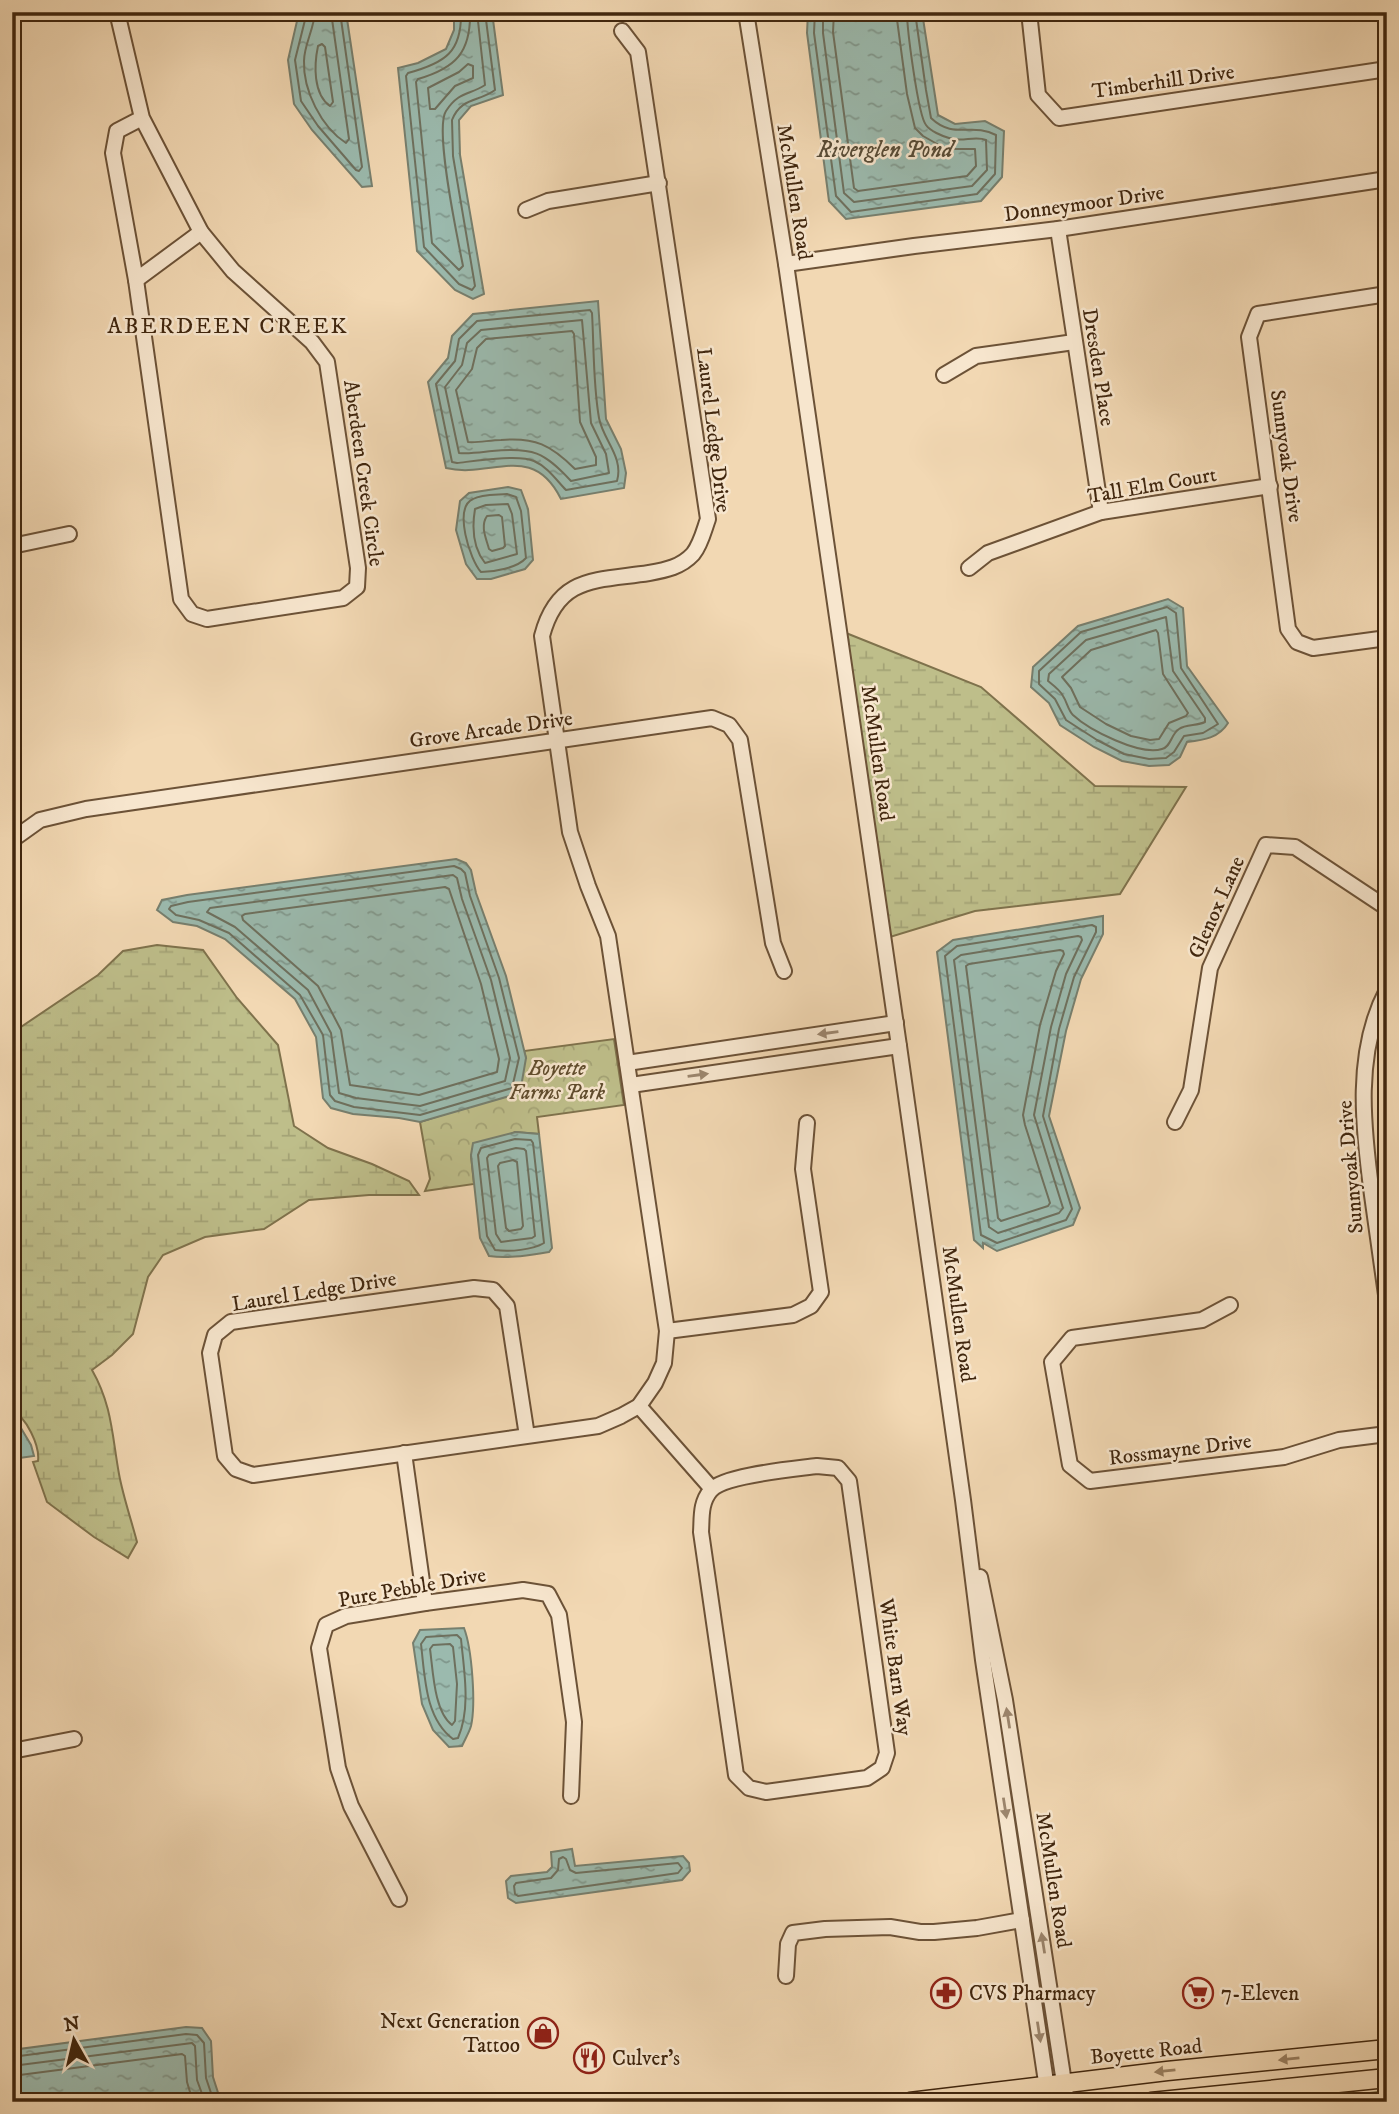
<svg xmlns="http://www.w3.org/2000/svg" width="1399" height="2114" viewBox="0 0 1399 2114" font-family="'IM FELL DW Pica',serif">
<defs>
<pattern id="forest-crowns" width="20" height="18" patternUnits="userSpaceOnUse" patternTransform="scale(1.75)"><rect width="20" height="18" fill="#bebe8a"/><path d="M2 6a3 3 0 1 1 6 0M12 15a3 3 0 1 1 6 0" fill="none" stroke="#a4a376"/></pattern>
<pattern id="wetland-marsh" width="20" height="14" patternUnits="userSpaceOnUse" patternTransform="scale(1.75)"><rect width="20" height="14" fill="#bebe8a"/><path d="M1 5h8M5 5V1M11 12h8M15 12V8" fill="none" stroke="#a4a376"/></pattern>
<pattern id="water-ripples" width="26" height="14" patternUnits="userSpaceOnUse" patternTransform="scale(1.75)"><rect width="26" height="14" fill="#9bbaae"/><path d="M2 4q2-2 4 0t4 0M15 11q2-2 4 0t4 0" fill="none" stroke="#80978c"/></pattern>
</defs>
<rect width="100%" height="100%" fill="#f2d8b3"/>
<filter id="stains"><feTurbulence type="fractalNoise" baseFrequency=".00286" numOctaves="4"/><feColorMatrix values="0 0 0 0 .2 0 0 0 0 .09 0 0 0 0 .02 0 0 0 .5 -.17"/></filter>
<radialGradient id="worn" r=".72"><stop offset=".6" stop-color="#630" stop-opacity="0"/><stop offset="1" stop-color="#630" stop-opacity=".3"/></radialGradient>
<g fill="url(#forest-crowns)" stroke="#7f724c" stroke-width="2">
<path d="M614,1039l10,66 -87,12 2,17 -24,-2 -44,23 3,29 -49,7 5,-12 -10,-57 34,-11 72,-53 -2,-7z"/>
<path d="M1387,2091v11h-92z"/>
</g>
<g fill="url(#wetland-marsh)" stroke="#7f724c" stroke-width="2">
<path d="M846,633l135,54 114,99 91,1 -66,107 -145,17 -85,26z"/>
<path d="M157,945l46,5 34,48 41,47 16,81 34,22 44,16 37,17 10,14h-50l-60,5 -45,29 -59,8 -42,18 -15,22 -15,57 -21,21 -20,15c20,35 20,65 27,104 4,22 12,45 18,68l-9,16 -34,-21 -47,-35 -14,-40 5,-1c2,-15 -12,-45 -26,-50v-378l86,-58 25,-24z"/>
</g>
<g fill="url(#water-ripples)" stroke="#777f6e" stroke-width="2">
<path d="M301,12h45l26,174 -10,1 -50,-57 -18,-26 -6,-44 9,-39z"/>
<path d="M454,12h38l11,83 -32,11 -12,14 1,35 24,139 -11,5 -18,-9 -38,-39 -19,-183 20,-5 28,-14 8,-19z"/>
<path d="M808,12h114l16,103 17,9 30,-3 19,10 -2,46 -21,24 -135,18 -17,-18 -22,-168z"/>
<path d="M598,301l8,118 15,30 5,24 -2,15 -63,11c-29,-58 -70,-20 -115,-31l-18,-86 20,-24 4,-22 21,-22z"/>
<path d="M508,487l13,3 7,19 5,51 -8,9 -34,10h-14l-11,-15 -10,-34 4,-29 9,-8z"/>
<path d="M1168,599l15,9 4,58 41,57c-9,15 -24,17 -41,19l-7,15 -11,8 -20,1 -27,-5 -28,-14 -34,-22 -11,-22 -18,-16 2,-20 45,-41z"/>
<path d="M456,859l10,4 5,7 5,23 30,83 20,82 -6,35 -100,29 -21,-4 -46,-4 -22,-6 -8,-10 -7,-61 -21,-38 -70,-60 -28,-13 -24,-4 -16,-12 5,-10 25,-5z"/>
<path d="M1103,916v18l-22,45 -15,52 -17,85 31,92 -7,17 -76,26 -14,-8v5l-9,-8 -37,-288 16,-12z"/>
<path d="M516,1132l23,2 13,114 -3,4c-20,3 -40,7 -60,4l-9,-18 -9,-83 2,-12z"/>
<path d="M12,1417l3,1 16,27 3,11 -22,3z"/>
<path d="M464,1628c8,21 12,76 7,98 -2,7 -6,13 -9,20l-13,1 -16,-17 -11,-26 -9,-61 7,-13z"/>
<path d="M572,1849l3,17 108,-10 6,7 1,8 -8,9 -166,23 -8,-5 -2,-17 5,-5 36,-4 5,-5 -1,-15z"/>
<path d="M186,2027l16,1 9,13 2,36 8,25h-209v-52z"/>
</g>
<g fill="none" stroke-linecap="round" stroke-linejoin="round">
<g stroke="#6e705e" stroke-width="2">
<path d="M307,12l-12,48 6,41 17,25 38,44 3,1 3,-4 -22,-155"/>
<path d="M315,12c-1,17 -11,33 -11,49 -1,29 17,66 42,82l3,-4 -18,-127"/>
<path d="M461,12c1,40 -16,51 -53,61l-2,3 18,171 35,37 13,6 3,-4 -22,-130 -1,-36c9,-23 27,-18 43,-30l-10,-78"/>
<path d="M470,12c1,40 -14,56 -52,67l-2,3 16,161 27,27 4,-4c-5,-26 -29,-137 -17,-155 13,-20 24,-16 39,-26l-8,-73"/>
<path d="M815,12l-1,21 22,163 15,16 126,-18 18,-20 1,-39c-24,-13 -42,5 -65,-17l-5,-28 -11,-78"/>
<path d="M823,12v21l21,160 10,9 118,-16 15,-16 -1,-30c-11,-5 -25,3 -37,-2 -7,-2 -19,-7 -23,-13 -8,-10 -19,-96 -19,-113"/>
<path d="M834,12l-1,20 21,156 4,3 109,-15 9,-10 -1,-17h-29l-23,-13 -8,-8 -8,-34 -11,-82"/>
<path d="M322,44l3,3 8,55 -3,4c-17,-12 -16,-41 -12,-60z"/>
<path d="M468,64l5,2v12l-18,8 -20,23h-5l-2,-21 31,-16z"/>
<path d="M590,310l2,3c2,34 1,71 7,105 4,22 25,39 18,63l-51,9c-9,-9 -18,-23 -32,-29 -15,-7 -59,0 -77,2l-5,-1 -16,-78 19,-23 4,-22 18,-18z"/>
<path d="M582,320l9,103 15,31 3,19 -38,8c-27,-29 -38,-34 -79,-30 -10,1 -22,3 -33,2l-14,-66 17,-22 5,-22 14,-13z"/>
<path d="M572,331l2,3 6,88 16,35v8l-21,4c-24,-24 -40,-32 -74,-29 -11,0 -23,3 -33,2l-12,-52 16,-21 5,-21 9,-9z"/>
<path d="M507,494l9,3 5,14 5,47c-9,10 -32,14 -45,14 -11,-12 -28,-64 -8,-73 9,-5 24,-4 34,-5z"/>
<path d="M508,504l4,10 5,40 -32,9c-12,-15 -13,-36 -10,-54l11,-4z"/>
<path d="M499,515l3,2 3,29 -2,2 -11,3 -3,-2c-3,-11 -9,-23 -2,-33z"/>
<path d="M1167,607l9,6 5,55 37,56 -15,9 -19,3 -10,16 -8,6 -17,1 -25,-5 -27,-14 -31,-20 -11,-21 -16,-15v-13l42,-39z"/>
<path d="M1166,617l7,54 32,47v4c-8,4 -19,2 -26,7 -8,5 -8,18 -17,20 -22,7 -73,-19 -89,-34 -5,-5 -6,-13 -10,-19 -3,-6 -10,-11 -15,-15l1,-7 37,-34z"/>
<path d="M1156,630l2,3 5,41 25,39 -2,3 -17,7 -10,16 -9,1 -19,-4 -25,-12 -26,-17 -9,-19 -9,-11 29,-27z"/>
<path d="M454,866l7,3 4,4 5,23 29,82 20,80 -7,30 -92,27 -66,-8 -19,-6 -5,-6 -7,-60 -23,-40 -71,-62 -30,-13 -23,-5 -7,-6 2,-3 17,-4z"/>
<path d="M453,875l4,3 5,21 29,81 19,78 -5,23 -85,25 -64,-8 -17,-5 -8,-60 -23,-43 -73,-63 -28,-15 3,-4z"/>
<path d="M445,887l4,2 32,95 18,75 -2,13 -78,23 -69,-10 -9,-55 -23,-44 -75,-66 -1,-4 3,-2z"/>
<path d="M1092,925l4,2v5l-22,45 -15,52 -16,87 29,93 -6,11 -69,23 -16,-8 -36,-279 12,-10z"/>
<path d="M1078,936l3,1 1,3 -16,34 -15,53 -17,88 29,93 -4,5 -61,20 -9,-6 -35,-267 7,-5z"/>
<path d="M1060,950l3,1 1,3 -8,17 -16,54 -17,90 2,10 25,78 -2,3 -47,15 -3,-3 -32,-252 3,-2z"/>
<path d="M515,1139l16,1 2,3 11,100c-11,7 -35,9 -49,7l-8,-14 -9,-81 3,-7z"/>
<path d="M516,1148l8,1 2,2 9,85 -3,2 -31,4 -5,-8 -9,-76 2,-3z"/>
<path d="M513,1160l4,2 6,64 -2,3 -12,2 -3,-3 -8,-62 2,-3z"/>
<path d="M457,1635l4,4c3,32 10,69 -3,99l-5,1c-28,-21 -28,-62 -32,-95l5,-7z"/>
<path d="M450,1644l3,3 4,37 -2,37 -3,4c-18,-13 -19,-55 -22,-76l3,-4z"/>
<path d="M563,1857l3,2 4,11 6,3 102,-10 4,5 -4,5 -160,23 -3,-2 -1,-8 2,-3 35,-5 7,-8 1,-11z"/>
<path d="M12,2057l174,-23 11,1 7,8 2,35 8,24"/>
<path d="M12,2066l180,-23 3,3 2,34 8,22"/>
<path d="M12,2076l170,-22 3,2 2,26 6,20"/>
</g>
<g stroke="#6c5237" stroke-width="18">
<g id="minor">
<path d="M117,12l25,106 59,114 32,39 79,71 15,20 31,206 -1,19 -14,11 -136,21 -15,-5 -11,-15 -45,-319 -23,-127 4,-22 25,-13"/>
<path d="M746,12l40,252 113,782 64,454 20,160 66,442"/>
<path d="M1029,12l9,83 21,23 328,-49"/>
<path d="M526,210l22,-9 111,-18"/>
<path d="M1058,229l43,283"/>
<path d="M786,264l128,-18 144,-17 329,-50"/>
<path d="M136,280l65,-48"/>
<path d="M1387,294l-129,20 -9,23 39,292 9,13 16,6 74,-10"/>
<path d="M944,375l32,-19 98,-14"/>
<path d="M12,546l57,-12"/>
<path d="M969,568l19,-15 113,-41 169,-26"/>
<path d="M12,840l28,-20 46,-11 626,-91 17,7 11,15 33,203 11,28"/>
<path d="M1387,990c-33,62 -24,138 -15,205 5,36 10,71 15,107"/>
<path d="M627,1063l269,-40"/>
<path d="M631,1085l268,-39"/>
<path d="M1175,1122l16,-32 19,-122 56,-123 29,2 92,61"/>
<path d="M1230,1305l-28,15 -130,18 -20,24 18,103 20,16 194,-24 55,-17 48,-6"/>
<path d="M667,1331l126,-16 18,-9 10,-14 -18,-123 4,-46"/>
<path d="M639,1406l73,83"/>
<path d="M527,1436l-20,-130 -14,-16 -19,-2 -243,34 -16,13 -5,18 15,103 11,13 17,6 345,-49 23,-10 18,-10 16,-23 9,-20 3,-32 -59,-395 -20,-50 -18,-54 -28,-196c16,-61 55,-55 107,-63 17,-3 32,-6 44,-19 8,-10 11,-24 15,-35l-70,-467 -16,-21"/>
<path d="M404,1453l21,150"/>
<path d="M817,1466l21,2 11,13 38,272 -5,15 -15,10 -101,14 -17,-4 -13,-13 -35,-243c1,-15 -1,-29 10,-42 13,-15 84,-21 106,-24z"/>
<path d="M980,1577l25,123 62,402"/>
<path d="M12,1751l62,-12"/>
<path d="M399,1899l-48,-93 -13,-38 -19,-120 7,-23 20,-9 79,-13 98,-13 25,4 11,21 15,107 -3,74"/>
<path d="M786,1976l2,-32 5,-11 32,-4 65,-2 30,5h14l43,-4 45,-8"/>
</g>
</g>
<g stroke="#40260e" stroke-width="21">
<g id="major">
<path d="M910,2102l257,-31 220,-22"/>
<path d="M1151,2102l236,-24"/>
</g>
</g>
<use href="#minor" stroke="#f7e6ce" stroke-width="14"/>
<use href="#major" stroke="#f2d8b3" stroke-width="18"/>
</g>
<defs><path id="oneway-solid" d="M-6-.8H1V-3.2L6.5 0L1 3.2V.8H-6Z" transform="scale(1.75)"/></defs>
<g fill="#9c866e">
<use href="#oneway-solid" transform="translate(828 1033) rotate(172)"/>
<use href="#oneway-solid" transform="translate(698 1075) rotate(-8)"/>
<use href="#oneway-solid" transform="translate(1008 1718) rotate(-99)"/>
<use href="#oneway-solid" transform="translate(1005 1808) rotate(81)"/>
<use href="#oneway-solid" transform="translate(1043 1943) rotate(-99)"/>
<use href="#oneway-solid" transform="translate(1039 2032) rotate(81)"/>
</g>
<g fill="#997f60">
<use href="#oneway-solid" transform="translate(1289 2059) rotate(174)"/>
<use href="#oneway-solid" transform="translate(1165 2071) rotate(174)"/>
</g>
<defs>
<g id="pharmacy-ring" transform="scale(1.575)"><circle r="9.5" fill="#f7e6ce" stroke="#8f2418" stroke-width="1.5"/><path d="M-2-6h4v4h4v4h-4v4h-4v-4h-4v-4h4Z" fill="#8f2418"/></g>
<g id="supermarket-ring" transform="scale(1.575)"><circle r="9.5" fill="#f7e6ce" stroke="#8f2418" stroke-width="1.5"/><path d="M-6-5.5h2.5l.6 2H6L4.5 2H-2.5L-4.4-4H-6ZM-1.5 3.2a1.3 1.3 0 1 0 .1 0ZM3 3.2a1.3 1.3 0 1 0 .1 0Z" fill="#8f2418"/></g>
<g id="shop-ring" transform="scale(1.575)"><circle r="9.5" fill="#f7e6ce" stroke="#8f2418" stroke-width="1.5"/><path d="M-5-2.5h2.3a2.7 3.5 0 0 1 5.4 0H5L5.5 6h-11ZM-1.5-2.5h3a1.5 2.3 0 0 0-3 0Z" fill="#8f2418"/></g>
<g id="restaurant-ring" transform="scale(1.575)"><circle r="9.5" fill="#f7e6ce" stroke="#8f2418" stroke-width="1.5"/><path d="M-5-6h1v4h1v-4h1v4h1v-4h1v5L-1.5 .5V6h-2V.5L-5-1ZM5-6V6H3V1.5H1.5Q1.5-4 5-6Z" fill="#8f2418"/></g>
</defs>
<g fill-rule="evenodd">
<use href="#pharmacy-ring" x="946" y="1993"/>
<use href="#supermarket-ring" x="1198" y="1993"/>
<use href="#shop-ring" x="543" y="2033"/>
<use href="#restaurant-ring" x="589" y="2058"/>
</g>
<g text-anchor="middle" stroke-width="5" stroke-linejoin="round" paint-order="stroke">
<g font-size="21" fill="#40260e" stroke="#f7e6ce">
<text transform="translate(1163 81) rotate(-8)" y="7">Timberhill Drive</text>
<text transform="translate(795 192) rotate(81)" y="7">McMullen Road</text>
<text transform="translate(1084 203) rotate(-8)" y="7">Donneymoor Drive</text>
<text transform="translate(1099 367) rotate(81)" y="7">Dresden Place</text>
<text transform="translate(714 430) rotate(83)" y="7">Laurel Ledge Drive</text>
<text transform="translate(1287 456) rotate(82)" y="7">Sunnyoak Drive</text>
<text transform="translate(364 473) rotate(82)" y="7">Aberdeen Creek Circle</text>
<text transform="translate(1152 485) rotate(-10)" y="7">Tall Elm Court</text>
<text transform="translate(491 729) rotate(-8)" y="7">Grove Arcade Drive</text>
<text transform="translate(878 753) rotate(82)" y="7">McMullen Road</text>
<text transform="translate(1216 907) rotate(-66)" y="7">Glenox Lane</text>
<text transform="translate(1350 1167) rotate(-95)" y="7">Sunnyoak Drive</text>
<text transform="translate(314 1291) rotate(-9)" y="7">Laurel Ledge Drive</text>
<text transform="translate(959 1314) rotate(82)" y="7">McMullen Road</text>
<text transform="translate(1180 1449) rotate(-7)" y="7">Rossmayne Drive</text>
<text transform="translate(412 1587) rotate(-10)" y="7">Pure Pebble Drive</text>
<text transform="translate(896 1667) rotate(82)" y="7">White Barn Way</text>
<text transform="translate(1054 1880) rotate(81)" y="7">McMullen Road</text>
<text transform="translate(1146 2051) rotate(-6)" y="7">Boyette Road</text>
</g>
<g font-size="21" font-style="italic" fill="#604c2d" stroke="#f7e6ce">
<text x="557" y="1075">Boyette<tspan x="557" dy="24">Farms Park</tspan></text>
</g>
<g font-size="21" fill="#40260e" stroke="#f7e6ce" text-anchor="start">
<text x="969" y="2000">CVS Pharmacy</text>
<text x="1221" y="2000">7-Eleven</text>
<text x="520" y="2028" text-anchor="end">Next Generation<tspan x="520" dy="24">Tattoo</tspan></text>
<text x="612" y="2065">Culver's</text>
</g>
<g font-size="23" font-style="italic" fill="#574b36" stroke="#f7e6ce">
<text x="885" y="157">Riverglen Pond</text>
</g>
<g font-size="23" letter-spacing="2" fill="#40260e" stroke="#f7e6ce">
<text x="228" y="333">ABERDEEN CREEK</text>
</g>
</g>
<rect width="1399" height="2114" fill="none" stroke="#f2d8b3" stroke-width="42"/>
<rect x="14" y="14" width="1371" height="2086" fill="none" stroke="#40260e" stroke-width="3.5"/>
<rect x="21" y="21" width="1357" height="2072" fill="none" stroke="#40260e" stroke-width="2"/>
<g transform="translate(74 2040) rotate(352)" stroke="#f7e6ce" stroke-width="5" paint-order="stroke">
<path d="M0-5L12 26L0 18L-12 26Z" fill="#40260e"/>
<text y="-10" font-size="19" font-weight="bold" text-anchor="middle" fill="#40260e">N</text>
</g>
<rect width="100%" height="100%" filter="url(#stains)"/>
<rect width="100%" height="100%" fill="url(#worn)"/>
</svg>
